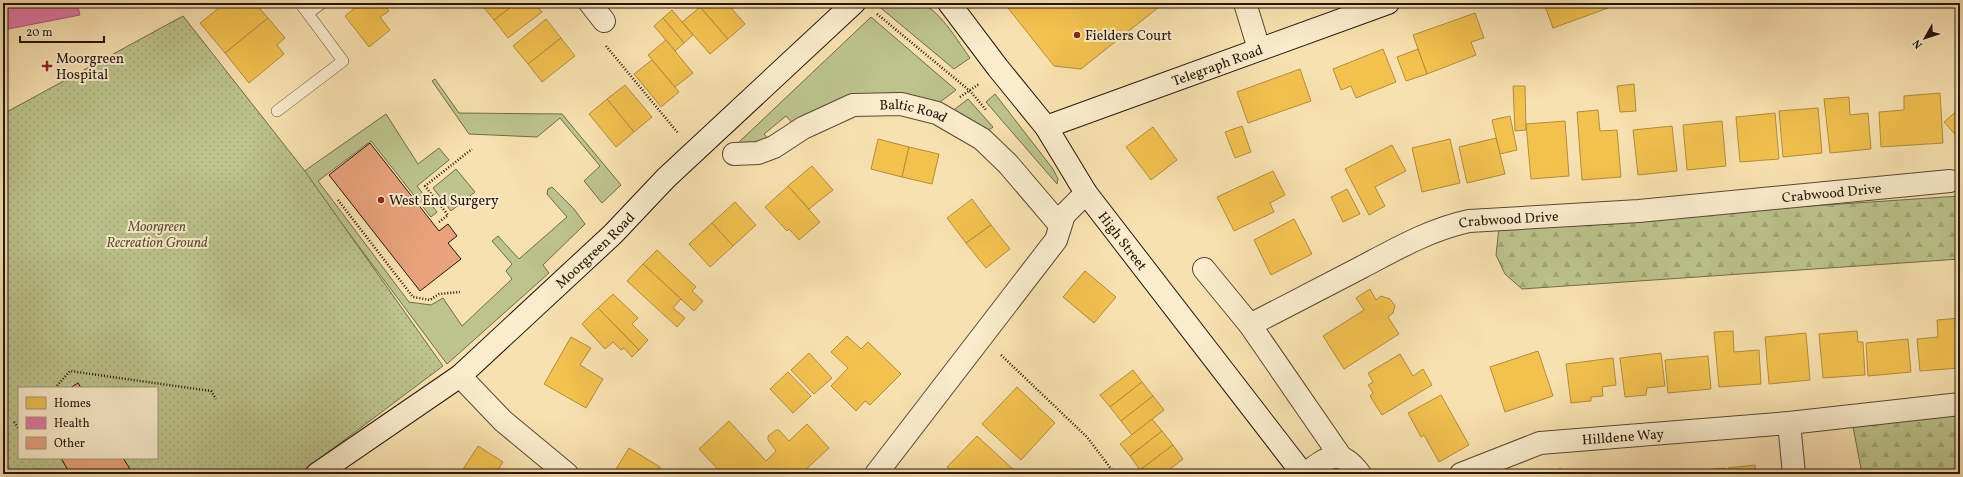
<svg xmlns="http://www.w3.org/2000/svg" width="1963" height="477" viewBox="0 0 1963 477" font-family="Vollkorn,serif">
<defs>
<pattern id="forest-firs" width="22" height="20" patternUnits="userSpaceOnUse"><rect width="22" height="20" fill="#bcc38c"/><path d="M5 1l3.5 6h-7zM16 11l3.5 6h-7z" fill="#a1a777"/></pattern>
<pattern id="park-dots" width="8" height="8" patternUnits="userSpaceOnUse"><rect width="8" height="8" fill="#bcc38c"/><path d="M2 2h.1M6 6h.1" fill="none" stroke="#a1a777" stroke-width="1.8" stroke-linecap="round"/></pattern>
</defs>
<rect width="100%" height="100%" fill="#f8e1b0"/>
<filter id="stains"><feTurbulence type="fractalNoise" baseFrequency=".005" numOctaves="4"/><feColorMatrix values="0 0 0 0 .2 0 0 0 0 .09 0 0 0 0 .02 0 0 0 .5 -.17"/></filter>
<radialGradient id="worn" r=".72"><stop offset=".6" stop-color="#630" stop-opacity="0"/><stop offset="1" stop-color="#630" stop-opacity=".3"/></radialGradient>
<g fill="#bcc38c" stroke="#706c4b">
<path d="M880,3c12,0 26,-2 38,0 20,3 40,39 52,55l-16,11 -78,-65z"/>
<path d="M871,17l85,73 -20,15 -33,-9 -108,30 -9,-10 -22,18 5,6 -11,4 -20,-1z"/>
<path d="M435,79l24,34 103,1 59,71 -19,18 -18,-22 16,-15 -40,-48 -23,19 -68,-3 -37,-53z"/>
<path d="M995,94l58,75 5,10 -1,5 -71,-82z"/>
<path d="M968,99l25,28 -5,4 -18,-12 -19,-7z"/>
<path d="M386,114l32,50 21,-16 10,12 -32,26 20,26 -6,5 -60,-76 -53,40 91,121 22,3 12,-7 19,28 50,-47 -6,-8 6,-7 -20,-23 6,-5 21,23 48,-42 -20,-23 1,-5 4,-2 22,22 11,15 -42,41 6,8 -102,91 -144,-192z"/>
<path d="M456,169l19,23 -24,19 -18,-23z"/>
</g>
<g fill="url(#forest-firs)" stroke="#706c4b">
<path d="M1960,196v63l-438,30 -17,-15 -9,-19 3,-28z"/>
<path d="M1960,404v70h-98l-11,-58z"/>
</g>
<path fill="url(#park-dots)" stroke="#706c4b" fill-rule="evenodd" d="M183,16l121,154 139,196 -144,108h-296v-360zM19,388h138v70h-138z"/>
<g fill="#f2c14e" stroke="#b48d3a">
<path d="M225,3h30l13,15 -43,35 -25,-30z"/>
<path d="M361,3h22l6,8 -9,6 10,13 -21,17 -24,-31z"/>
<path d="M480,3h36l-22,17z"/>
<path d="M516,3h18l8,9 -34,26 -14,-18z"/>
<path d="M704,3h23l18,21 -17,15 -28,-32z"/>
<path d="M1004,3h160l-83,66 -27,-3z"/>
<path d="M1544,3h62l2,5 -55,20z"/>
<path d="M700,7l28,32 -18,15 -28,-32z"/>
<path d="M672,10l21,25 -9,8 -21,-25z"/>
<path d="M1475,13l9,25 -13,4 5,13 -49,19 -14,-39z"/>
<path d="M268,18l17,20 -8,7 7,9 -35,29 -24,-30z"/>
<path d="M663,18l21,25 -9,8 -21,-25z"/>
<path d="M546,19l15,19 -33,26 -15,-18z"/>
<path d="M561,38l14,18 -33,26 -14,-18z"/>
<path d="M666,40l27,33 -18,14 -27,-32z"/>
<path d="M1383,49l13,33 -40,16 -5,-12 -10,4 -8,-21z"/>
<path d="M1418,49l9,25 -21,7 -9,-24z"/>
<path d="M652,60l27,32 -18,15 -27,-33z"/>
<path d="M1300,69l11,32 -63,22 -11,-31z"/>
<path d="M1634,84l2,27 -16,1 -3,-26z"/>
<path d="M625,85l27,32 -18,15 -27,-33z"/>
<path d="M1513,86h12l1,44 -11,1z"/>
<path d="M1940,93l3,50 -62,4 -2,-35 25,-2v-14z"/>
<path d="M1849,97l1,18 18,-2 3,36 -41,4 -6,-54z"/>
<path d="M607,99l27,33 -18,15 -27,-33z"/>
<path d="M1818,108l4,45 -39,4 -4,-46z"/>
<path d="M1960,108v32l-16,-18z"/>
<path d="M1598,110l2,21 17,-1 4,47 -39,3 -5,-68z"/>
<path d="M1775,113l4,46 -39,3 -4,-45z"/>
<path d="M1510,116l7,34 -17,4 -8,-34z"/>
<path d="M1565,121l4,55 -38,3 -5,-55z"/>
<path d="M1722,121l4,45 -39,4 -4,-45z"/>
<path d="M1242,126l9,26 -16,6 -10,-26z"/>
<path d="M1672,126l5,45 -39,4 -5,-45z"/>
<path d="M1153,127l24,33 -26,20 -25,-33z"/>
<path d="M1496,138l9,36 -38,9 -8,-36z"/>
<path d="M878,139l31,8 -7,30 -31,-8z"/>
<path d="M1450,139l10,44 -38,9 -10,-44z"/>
<path d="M1392,145l14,26 -31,16 10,19 -16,9 -24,-46z"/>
<path d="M909,147l30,7 -7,30 -30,-7z"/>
<path d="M812,166l21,24 -24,19 -21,-23z"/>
<path d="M1273,171l12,24 -15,8 4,9 -40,19 -17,-34z"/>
<path d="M788,186l32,36 -21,18 -10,-11 -2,2 -22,-24z"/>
<path d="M1347,189l13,25 -17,8 -12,-25z"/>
<path d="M972,199l19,26 -25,18 -19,-25z"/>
<path d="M735,202l21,23 -23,21 -21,-23z"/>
<path d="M1294,219l18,35 -41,21 -17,-35z"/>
<path d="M712,223l21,23 -23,21 -21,-23z"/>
<path d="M991,225l19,24 -24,19 -20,-25z"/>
<path d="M657,250l39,37 -4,4 11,10 -9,10 -51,-47z"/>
<path d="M643,264l38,35 -8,9 12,10 -8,9 -50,-46z"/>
<path d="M1085,271l31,26 -22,26 -31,-26z"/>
<path d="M1370,289l6,11 5,-4 9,3 5,7 -2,7 -5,4 11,17 -55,35 -21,-33 41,-26 -8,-12z"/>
<path d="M613,294l25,24 -6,6 16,16 -9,10 -41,-42z"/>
<path d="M598,308l41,42 -7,7 -8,-9 -3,2 -8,-8 -8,7 -23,-25z"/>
<path d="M1960,318v50l-40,3 -3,-32 21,-2 -1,-17z"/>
<path d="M1733,331l1,21 25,-2 2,34 -42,3 -5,-55z"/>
<path d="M1857,331l1,11h5l2,33 -42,3 -4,-44z"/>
<path d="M1806,333l4,47 -41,4 -4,-47z"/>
<path d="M847,336l14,13 7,-7 33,32 -31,31 -5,-4 -9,10 -25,-25 17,-18 -17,-16z"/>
<path d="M571,337l20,11 -11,17 23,14 -17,29 -42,-24z"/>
<path d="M1908,339l3,33 -43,4 -2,-33z"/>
<path d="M1538,351l15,45 -48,16 -15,-45z"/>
<path d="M809,353l23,25 -18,16 -23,-24z"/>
<path d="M1661,353l4,33 -18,2 -1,7 -21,2 -5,-39z"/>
<path d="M1400,354l13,22 10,-7 9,16 -50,30 -12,-19 3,-3 -5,-8 5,-3 -5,-9z"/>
<path d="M1708,356l3,33 -43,4 -3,-33z"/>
<path d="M1613,358l3,27 -14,2 1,9 -12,1v4l-20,2 -5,-39z"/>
<path d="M1133,370l9,12 -32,25 -10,-12z"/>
<path d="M788,372l23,24 -18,17 -23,-24z"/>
<path d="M1142,382l11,14 -32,25 -11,-14z"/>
<path d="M1017,387l38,36 -34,37 -39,-36z"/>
<path d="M1441,395l28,50 -30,17 -15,-27 -3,2 -13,-24z"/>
<path d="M1153,396l11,14 -32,25 -11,-14z"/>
<path d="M1152,419l10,12 -32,25 -10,-12z"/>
<path d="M729,421l37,40 10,-10 -8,-11v-4l8,-6h3l10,11 18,-17 22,24 -28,26h-79l-23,-25z"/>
<path d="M1162,431l11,14 -33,25 -10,-14z"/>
<path d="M977,436l38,35 -3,3h-57l-8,-7z"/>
<path d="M1173,445l10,14 -19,15h-20l-4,-4z"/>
<path d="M478,446l25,16 -8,12h-35z"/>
<path d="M629,448l31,19 -4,7h-43z"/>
<path d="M1755,465l1,9h-28v-6z"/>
<path d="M1560,468l5,6h-11z"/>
<path d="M1725,468l1,6h-40l-1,-2z"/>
</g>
<path fill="#e377a8" stroke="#aa5a79" d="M3,3h74l3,12 -77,15z"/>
<g fill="#e9a27c" stroke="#25150a">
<path d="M370,143l69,88 9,-7 9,12 -9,7 13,16 -41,32 -91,-116z"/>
<path d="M78,383l3,5h-11z"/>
<path d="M61,458h62l7,11 -7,5h-53z"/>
</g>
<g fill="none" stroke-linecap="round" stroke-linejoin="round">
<g stroke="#5a4834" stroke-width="12">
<g id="lane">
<path d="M308,13l14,-10"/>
<path d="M277,111l66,-50 -43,-58"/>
</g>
</g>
<g stroke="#5a4834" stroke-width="24">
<g id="street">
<path d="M590,3l14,18"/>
<path d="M1245,3l14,46"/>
<path id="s1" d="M734,154l24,-1 16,-6 29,-19 50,-23 48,-1 36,9 45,26 26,25 52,61"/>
<path d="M1204,269l46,56"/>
<path d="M460,376l43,45 64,53"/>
<path d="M1789,423l5,51"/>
<path id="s2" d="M1341,457l-91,-132c38,-20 75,-39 112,-58 34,-18 69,-38 107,-46l170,-10 311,-30"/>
<path d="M876,474l180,-234 8,-25 22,-22"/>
<path d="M1305,474c22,-17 35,-28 55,0"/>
<path id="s3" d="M1461,474l79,-31 249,-20 171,-19"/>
</g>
</g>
<g stroke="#25150a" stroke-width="24">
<g id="secondary">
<path id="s4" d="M949,3l49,65 48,59 40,66 217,281"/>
<path id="s5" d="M1046,127l342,-124"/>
<path id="s6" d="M317,474l143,-98 153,-142 53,-56 188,-175"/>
</g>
</g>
<g stroke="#25150a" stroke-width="2.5" stroke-dasharray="1 2" stroke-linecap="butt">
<path d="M877,14l93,77 17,20"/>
<path d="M606,46l72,87"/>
<path d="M960,97l19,-13"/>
<path d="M338,200l75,97 17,3 9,-6 21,-2"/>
<path d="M439,222l9,-7 -23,-29 47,-37"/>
<path d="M1001,355l86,82 28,37"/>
<path d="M55,388l15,-17 141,20 5,8"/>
<path d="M14,422l5,7"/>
</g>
<use href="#lane" stroke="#faeccc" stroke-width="11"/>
<use href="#street" stroke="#faeccc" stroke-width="22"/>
<use href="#secondary" stroke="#faeccc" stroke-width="22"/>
</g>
<g fill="#8f2418" stroke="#faeccc" stroke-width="1.5">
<circle cx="1077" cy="35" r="4"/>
<path d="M45 60h4v4h4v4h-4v4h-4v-4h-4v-4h4z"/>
<circle cx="381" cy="200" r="4"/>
</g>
<g text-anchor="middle" stroke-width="4" stroke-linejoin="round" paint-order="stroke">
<g font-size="14" fill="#25150a" stroke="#faeccc" text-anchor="start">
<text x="1085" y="40">Fielders Court</text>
<text x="56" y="63">Moorgreen<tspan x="56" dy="16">Hospital</tspan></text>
<text x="389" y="205">West End Surgery</text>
</g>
<g font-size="14" fill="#25150a" stroke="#faeccc">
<text dy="5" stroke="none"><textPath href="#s5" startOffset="182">Telegraph Road</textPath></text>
<text dy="5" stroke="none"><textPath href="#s1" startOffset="192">Baltic Road</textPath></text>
<text dy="5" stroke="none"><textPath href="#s2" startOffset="767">Crabwood Drive</textPath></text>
<text dy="5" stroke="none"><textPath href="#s2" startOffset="443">Crabwood Drive</textPath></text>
<text dy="5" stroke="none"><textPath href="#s4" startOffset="295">High Street</textPath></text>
<text dy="5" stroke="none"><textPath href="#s6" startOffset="358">Moorgreen Road</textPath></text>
<text dy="5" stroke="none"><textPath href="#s3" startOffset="168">Hilldene Way</textPath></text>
</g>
<g font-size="14" font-style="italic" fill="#5a5238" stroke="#faeccc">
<text x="157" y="231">Moorgreen<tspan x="157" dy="16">Recreation Ground</tspan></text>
</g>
</g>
<rect width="1963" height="477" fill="none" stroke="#f8e1b0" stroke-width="16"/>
<rect x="4" y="4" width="1955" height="469" fill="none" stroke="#25150a" stroke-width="2"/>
<rect x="8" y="8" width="1947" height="461" fill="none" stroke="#25150a"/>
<rect x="18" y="387" width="140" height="72" fill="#faeccc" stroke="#a5967e"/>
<rect x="26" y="397" width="20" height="12" fill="#f2c14e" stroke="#a5967e"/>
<text x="54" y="407" font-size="12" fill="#25150a">Homes</text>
<rect x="26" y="417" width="20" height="12" fill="#e377a8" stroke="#a5967e"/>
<text x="54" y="427" font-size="12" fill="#25150a">Health</text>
<rect x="26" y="437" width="20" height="12" fill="#e9a27c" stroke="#a5967e"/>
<text x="54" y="447" font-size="12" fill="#25150a">Other</text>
<g transform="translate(1925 38) rotate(231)" stroke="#faeccc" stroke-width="3" paint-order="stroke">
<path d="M0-3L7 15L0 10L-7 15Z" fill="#25150a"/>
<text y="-6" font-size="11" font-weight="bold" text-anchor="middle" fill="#25150a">N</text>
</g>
<path d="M20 36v6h84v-6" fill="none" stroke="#25150a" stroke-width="2"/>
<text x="26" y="36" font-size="12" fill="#25150a" stroke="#faeccc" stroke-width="3" paint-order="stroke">20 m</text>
<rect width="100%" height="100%" filter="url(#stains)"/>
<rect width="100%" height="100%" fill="url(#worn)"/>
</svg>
